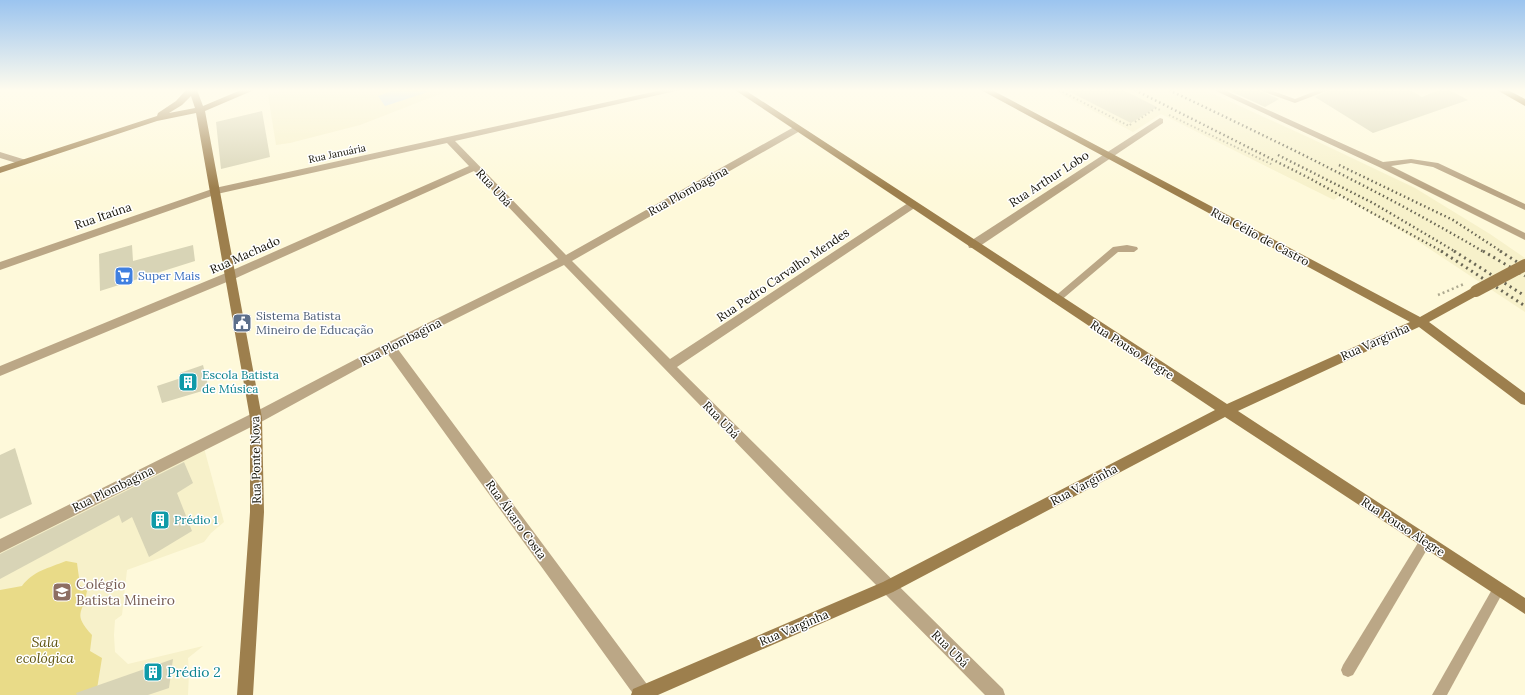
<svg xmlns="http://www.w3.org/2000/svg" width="1525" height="695" viewBox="0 0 1525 695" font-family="Lora,serif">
<rect width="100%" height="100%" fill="#fef9da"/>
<g fill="#f7f1ca">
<path d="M283,90h167l-90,35 -70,18 -14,2 -8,-50z"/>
<path d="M1053,90h152l105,48 105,50 75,46 35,24v54l-112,-74 -73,-43 -6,5 -173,-86 -28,18z"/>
<path d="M204,448l20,74 -13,11 -7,9 -77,28 -5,45 -7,5 -1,15 1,17 13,12 75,-18 -15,12 1,15 -1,22h-188v-144z"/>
</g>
<path fill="#e9db88" d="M66,561l11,2 3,22 7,6c-4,23 -15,22 5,44l-2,16 12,7 -6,37h-96v-105l22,-4c11,-15 27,-18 44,-25z"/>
<path fill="#c8ddf9" d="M394,90h36l1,1 -46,15 -7,-10z"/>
<g fill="#d8d4b6">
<path d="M1066,90h57l34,17 -26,16z"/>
<path d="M1228,90h30l21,9 -14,8z"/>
<path d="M1330,90h80l12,7 17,-7h10l19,10 -95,33 -58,-36z"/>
<path d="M262,111l8,46 -49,12 -5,-47z"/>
<path d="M132,245l1,16 60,-16 2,16 -95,30 -1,-37z"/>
<path d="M203,365l6,24 -47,14 -5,-17 24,-8 -1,-5z"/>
<path d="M15,448l17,56 -32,15v-64z"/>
<path d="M184,462l9,21 -16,10 15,38 -43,26 -17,-40 -10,6 -3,-8 -119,64v-25z"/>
<path d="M173,659l-4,29 -21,7h-71l-1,-2z"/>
</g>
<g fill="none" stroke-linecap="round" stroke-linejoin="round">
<g stroke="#aeaa91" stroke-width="2" stroke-dasharray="1.5 2.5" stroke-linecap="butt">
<path d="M1059,90l70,36 2,-2"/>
<path d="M1169,115l104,50"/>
<path d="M1135,122l21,-14 4,2"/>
</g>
<g fill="#bba786" fill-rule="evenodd">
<path d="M1214,90h10l159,72 28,-3 27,4 87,41v6l-92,-43 -22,-4 -20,3 134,67v7l-146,-73z"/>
<path d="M1259,90h11l25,9 23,-9h11l-34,13z"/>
<path d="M1127,245l10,2 1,2 -4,3h-16l-59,50h-6l-2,-2 2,-2 60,-51z"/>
<path d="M1425,537l4,1 2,4 -2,4 -76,129 -5,2 -5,-2 -2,-5 2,-5 78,-127z"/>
<path d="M1498,584l4,2 2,4 -2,4 -55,101h-15l62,-109z"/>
</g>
<g fill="#bba786" fill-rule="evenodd">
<path d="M662,90h18l-225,51 111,114 228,-128h6v4l-228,130 98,98 238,-156h8l1,2 -1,2 -239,160 326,322 2,6h-20l-200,-202 -221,-228 -167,83 252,339 1,8h-16l-247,-342 -126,69 -261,131v-14l251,-125 134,-70 173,-85 -84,-88 -240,108 -234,97v-10l226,-93 243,-107 -22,-23 -230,51 -217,76v-8l215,-74z"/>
<path d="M1160,118l3,1v4l-186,125h-8l-1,-3 1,-3z"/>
<path d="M0,152l26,8 2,2 -5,3 -23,-7z"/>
</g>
<g fill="#9d7f4d" fill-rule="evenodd">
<path d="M186,90h11l6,16 38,-16h13l-49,21 57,307 2,94 -11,183h-16l13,-183v-94l-54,-305 -39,8 -157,52v-6l157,-51 1,-3 18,-12zM191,96l4,12 -26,5 13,-8z"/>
<path d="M735,90h10l482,314 183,-82 -429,-232h11l428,227 52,-29h8l2,3 -2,3 -51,28 96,71v12l-4,-1 -102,-77 -181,84 287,187v16l-300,-197 -332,175 -235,103h-27l2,-6 250,-107 332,-172z"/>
</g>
<path fill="#87621c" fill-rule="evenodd" d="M1497,90h11l17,9v7z"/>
<g stroke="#6a6755" stroke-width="2.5" stroke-dasharray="1.5 3" stroke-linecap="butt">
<path d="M1135,90l174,88 134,74"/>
<path d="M1169,90c107,51 213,102 315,162"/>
<path d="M1278,155l95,48 83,49"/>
<path d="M1339,165l114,55 49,32"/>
</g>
<g stroke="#6a6755" stroke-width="3" stroke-dasharray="2 4" stroke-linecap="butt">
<path d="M1441,251l84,55"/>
<path d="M1454,251l71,45"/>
<path d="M1483,251l42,25"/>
<path d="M1500,251l25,16"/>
</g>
<path stroke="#aeaa91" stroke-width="2.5" stroke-dasharray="2 3" stroke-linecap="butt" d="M1438,295l26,-11"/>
<path stroke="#9d7f4d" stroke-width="12" d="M1476,291l49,-26"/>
</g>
<linearGradient id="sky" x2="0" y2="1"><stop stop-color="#9bc4ef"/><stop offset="0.48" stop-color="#fffcee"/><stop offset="1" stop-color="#fffcee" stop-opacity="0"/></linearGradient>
<rect width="1525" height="188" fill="url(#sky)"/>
<defs>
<g id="supermarket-square" transform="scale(1)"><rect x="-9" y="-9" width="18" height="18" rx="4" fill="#3f7fe0" stroke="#fff"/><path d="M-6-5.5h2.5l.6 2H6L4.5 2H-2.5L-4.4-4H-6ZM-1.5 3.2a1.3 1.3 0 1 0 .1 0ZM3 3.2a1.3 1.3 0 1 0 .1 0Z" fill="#fff"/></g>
<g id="civic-square" transform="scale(1)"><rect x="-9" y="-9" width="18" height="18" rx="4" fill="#5c6f8a" stroke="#fff"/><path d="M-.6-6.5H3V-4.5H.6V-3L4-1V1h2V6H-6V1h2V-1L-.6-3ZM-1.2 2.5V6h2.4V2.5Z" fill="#fff"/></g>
<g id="building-square" transform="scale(1)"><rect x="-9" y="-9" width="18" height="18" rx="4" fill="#0f9aa8" stroke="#fff"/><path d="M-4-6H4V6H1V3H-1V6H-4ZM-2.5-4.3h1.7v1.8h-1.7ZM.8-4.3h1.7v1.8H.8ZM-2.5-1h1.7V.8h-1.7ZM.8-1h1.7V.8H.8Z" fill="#fff"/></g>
<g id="school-square" transform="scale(1)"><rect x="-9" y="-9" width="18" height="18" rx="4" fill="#8d6e63" stroke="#fff"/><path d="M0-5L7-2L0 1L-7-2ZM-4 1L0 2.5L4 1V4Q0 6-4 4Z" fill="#fff"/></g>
</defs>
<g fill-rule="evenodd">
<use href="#supermarket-square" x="124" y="276"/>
<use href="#civic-square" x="242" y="323"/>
<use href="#building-square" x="188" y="382"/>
<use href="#building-square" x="160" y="520"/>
<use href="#school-square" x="62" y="592"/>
<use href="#building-square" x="153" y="672"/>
</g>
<g text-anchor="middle" stroke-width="3" stroke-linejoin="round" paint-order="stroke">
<g font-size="10" fill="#141207" stroke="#fff">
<text transform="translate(337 153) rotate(-12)" y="4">Rua Januária</text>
</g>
<g font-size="12" fill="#141207" stroke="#fff">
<text transform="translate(1049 179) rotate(-33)" y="4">Rua Arthur Lobo</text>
<text transform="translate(494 188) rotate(47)" y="4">Rua Ubá</text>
<text transform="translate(688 191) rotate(-29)" y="4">Rua Plombagina</text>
<text transform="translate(103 216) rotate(-19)" y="4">Rua Itaúna</text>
<text transform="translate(1260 237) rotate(28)" y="4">Rua Célio de Castro</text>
<text transform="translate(245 255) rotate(-24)" y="4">Rua Machado</text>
<text transform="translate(783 275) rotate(-34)" y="4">Rua Pedro Carvalho Mendes</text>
<text transform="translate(401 342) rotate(-27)" y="4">Rua Plombagina</text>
<text transform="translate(1375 342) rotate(-24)" y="4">Rua Varginha</text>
<text transform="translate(1132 350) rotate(33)" y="4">Rua Pouso Alegre</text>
<text transform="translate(721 420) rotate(46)" y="4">Rua Ubá</text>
<text transform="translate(256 460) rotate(-91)" y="4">Rua Ponte Nova</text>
<text transform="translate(1084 485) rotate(-28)" y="4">Rua Varginha</text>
<text transform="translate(113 489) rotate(-26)" y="4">Rua Plombagina</text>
<text transform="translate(516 520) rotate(54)" y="4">Rua Álvaro Costa</text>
<text transform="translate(1403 527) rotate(33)" y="4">Rua Pouso Alegre</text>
<text transform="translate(794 628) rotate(-23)" y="4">Rua Varginha</text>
<text transform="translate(950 649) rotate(45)" y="4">Rua Ubá</text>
</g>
<g font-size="12" fill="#366cbe" stroke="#fff" text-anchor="start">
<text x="138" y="280">Super Mais</text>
</g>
<g font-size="12" fill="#4e5e75" stroke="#fff" text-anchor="start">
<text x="256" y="320">Sistema Batista<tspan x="256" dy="14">Mineiro de Educação</tspan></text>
</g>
<g font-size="12" fill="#0d838f" stroke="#fff" text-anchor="start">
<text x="202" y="379">Escola Batista<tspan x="202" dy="14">de Música</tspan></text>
<text x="174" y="524">Prédio 1</text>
</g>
<g font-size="14" fill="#785e54" stroke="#fff" text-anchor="start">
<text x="76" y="589">Colégio<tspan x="76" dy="16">Batista Mineiro</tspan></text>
</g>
<g font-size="14" font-style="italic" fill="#5f540e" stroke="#fff">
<text x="45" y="647">Sala<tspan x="45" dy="16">ecológica</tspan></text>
</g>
<g font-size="14" fill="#0d838f" stroke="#fff" text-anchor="start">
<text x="167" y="677">Prédio 2</text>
</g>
</g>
</svg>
